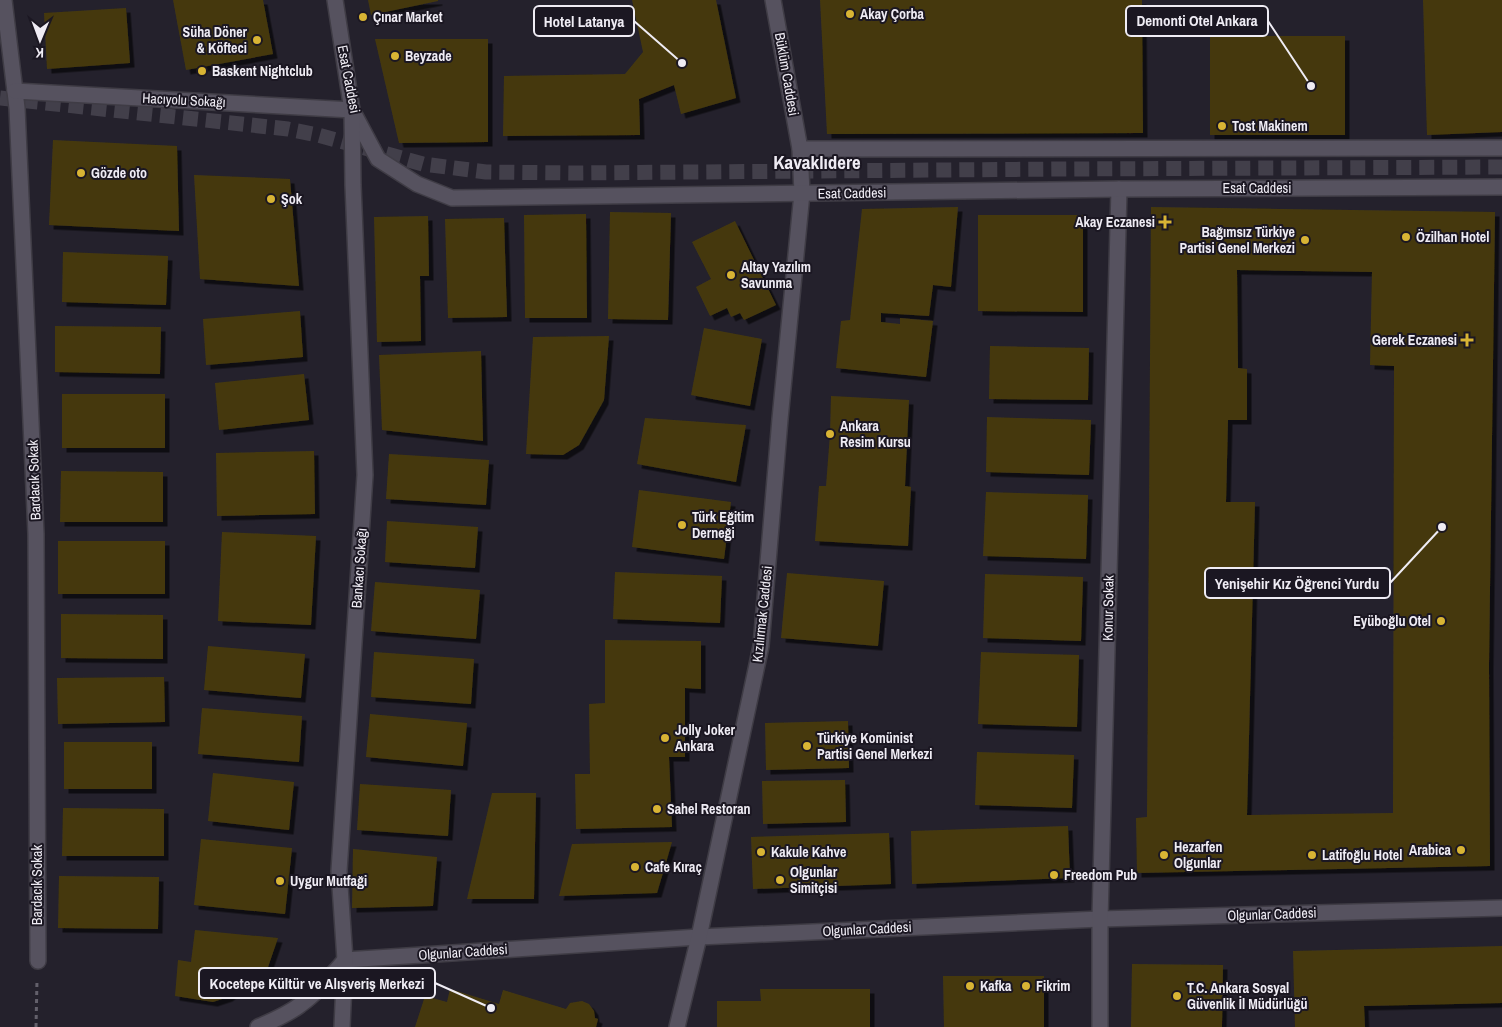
<svg xmlns="http://www.w3.org/2000/svg" width="1502" height="1027" viewBox="0 0 1502 1027" font-family="'Archivo Narrow',sans-serif">
<defs>
<filter id="shadow"><feDropShadow dx="4.5" dy="4.5" stdDeviation="0" flood-color="#0009"/></filter>
</defs>
<rect width="100%" height="100%" fill="#24212c"/>
<g fill="#45390f" fill-rule="evenodd" filter="url(#shadow)">
<path d="M173,0h90l10,54 -87,16z"/>
<path d="M368,0h70v1l-67,14z"/>
<path d="M632,0h84l20,98 -55,16 -7,-29 -35,14 1,36 -137,1 1,-60 121,-2 18,-22z"/>
<path d="M820,0h322l1,133 -316,1z"/>
<path d="M1423,0h79v132l-75,3z"/>
<path d="M126,8l4,55 -83,6 -3,-56z"/>
<rect x="1210" y="36" width="135" height="99"/>
<path d="M375,39h113v103l-89,1z"/>
<path d="M53,140l124,6 2,85 -130,-6z"/>
<path d="M194,175l96,4 9,107 -99,-7z"/>
<path d="M958,207l-7,80 -18,-2 -4,31 -48,-3v9l19,2v-6l33,3 -7,56 -90,-9 5,-47 9,-1 12,-111z"/>
<path d="M1151,207l344,5 -6,453 1,201 -353,7 -1,-55 11,-1zM1237,270l135,2 -2,93 24,1 -1,447 -146,2 8,-313h-29l2,-82h19v-51l-9,-1z"/>
<path d="M610,212l61,1 -3,107 -60,-1z"/>
<path d="M586,214l1,104h-62l-1,-103z"/>
<path d="M978,215h105v97l-105,-1z"/>
<path d="M428,216l1,60h-9l1,65 -44,1 -3,-125z"/>
<path d="M504,218l3,99 -59,1 -3,-99z"/>
<path d="M735,221l41,84 -32,15 -4,-7 -9,4 -4,-9 -17,8 -14,-29 15,-8 -19,-37z"/>
<path d="M63,252l105,4 -2,49 -104,-3z"/>
<path d="M300,311l3,46 -97,8 -3,-46z"/>
<path d="M55,326l106,1 -1,47 -105,-2z"/>
<path d="M704,328l58,11 -12,67 -59,-11z"/>
<path d="M609,336l-5,64 -25,45 -16,10 -37,-1 7,-117z"/>
<path d="M990,346l99,2 -1,52 -99,-1z"/>
<path d="M481,351l2,90 -101,-11 -3,-75z"/>
<path d="M304,374l5,46 -90,10 -4,-47z"/>
<rect x="62" y="394" width="103" height="54"/>
<path d="M831,396l78,4 -4,86 6,1 -3,59 -93,-5 4,-55h7l4,-52z"/>
<path d="M987,417l104,3 -2,55 -103,-3z"/>
<path d="M645,418l101,7 -10,57 -99,-18z"/>
<path d="M314,451l1,63 -98,2 -1,-63z"/>
<path d="M389,454l100,6 -3,45 -100,-6z"/>
<path d="M61,471l102,1v50h-103z"/>
<path d="M639,490l92,12 -7,57 -92,-12z"/>
<path d="M986,492l102,3 -2,64 -103,-3z"/>
<path d="M387,521l91,6 -3,41 -90,-6z"/>
<path d="M222,532l94,4 -5,89 -93,-4z"/>
<rect x="58" y="541" width="107" height="53"/>
<path d="M615,572l107,4 -2,47 -107,-4z"/>
<path d="M787,573l97,8 -6,65 -97,-8z"/>
<path d="M985,574l98,3 -2,64 -98,-3z"/>
<path d="M375,582l105,8 -4,49 -105,-8z"/>
<path d="M61,614l102,1v44l-102,-1z"/>
<path d="M605,640l96,1v48l-16,-1v69h-16l3,70 -96,2 -1,-55h15l-1,-70 16,-1z"/>
<path d="M208,646l97,8 -4,44 -97,-8z"/>
<path d="M374,652l100,7 -3,45 -100,-7z"/>
<path d="M981,652l98,3 -2,72 -99,-3z"/>
<path d="M164,677l1,45 -107,2 -1,-46z"/>
<path d="M202,708l100,8 -3,46 -101,-8z"/>
<path d="M370,714l97,9 -4,43 -97,-9z"/>
<path d="M848,721l1,47 -83,2 -1,-47z"/>
<rect x="64" y="742" width="88" height="47"/>
<path d="M977,752l97,3 -2,53 -97,-3z"/>
<path d="M213,773l81,9 -5,48 -81,-9z"/>
<path d="M845,780l1,42 -83,2 -1,-43z"/>
<path d="M360,784l91,6 -3,46 -91,-6z"/>
<path d="M492,793h44l-2,106h-67z"/>
<path d="M63,808l101,1v47h-102z"/>
<path d="M1068,826l2,52 -158,6 -1,-53z"/>
<path d="M889,833l2,51 -138,5 -2,-52z"/>
<path d="M201,839l91,9 -7,66 -91,-9z"/>
<path d="M672,842l-15,51 -98,3 13,-52z"/>
<path d="M353,849l84,8 -4,49 -81,2z"/>
<path d="M59,876l100,1 -1,52 -100,-1z"/>
<path d="M195,930l83,8 -10,29 -40,30 -15,5 -38,-6 3,-36 13,2z"/>
<path d="M1502,946v57l-138,3 1,21h-70l-2,-76z"/>
<path d="M1132,964l91,1 -1,62h-91z"/>
<path d="M943,976h101v51h-100z"/>
<path d="M450,989l49,15 4,-14 63,19 4,-6 12,-2 7,3 5,7 1,7 3,1 -2,8h-181l10,-31 22,6z"/>
<path d="M760,989h110v38h-153v-26h44z"/>
</g>
<g fill="none" stroke-linecap="round" stroke-linejoin="round">
<path stroke="#423f4a" stroke-width="15" stroke-dasharray="15 8" stroke-linecap="butt" d="M0,98l288,31 30,6 105,29 63,8 87,1 492,-4 437,-2"/>
<g stroke="#3f3c45" stroke-width="18">
<g id="minor">
<path d="M4,0l13,108 19,426 2,427"/>
<path d="M15,91l337,19"/>
<path d="M258,1027c14,-6 29,-12 42,-22 17,-12 31,-29 45,-45l354,-23 401,-18 402,-11"/>
<path d="M677,1027l22,-90 62,-291 19,-227 22,-226 -2,-44"/>
<path d="M1100,1027v-108l19,-730"/>
</g>
</g>
<g stroke="#3f3c45" stroke-width="18">
<g id="tertiary">
<path d="M773,0l27,149 702,-1"/>
<path d="M352,110l26,49 39,25 35,14 667,-9 383,-2"/>
</g>
</g>
<g stroke="#3f3c45" stroke-width="18">
<path id="secondary" d="M335,0l17,110 1,75 12,290 -26,396 6,89 -3,67"/>
</g>
<path stroke="#63606b" stroke-width="3" stroke-dasharray="4 4" stroke-linecap="butt" d="M36,1027l1,-47"/>
<use href="#minor" stroke="#56525f" stroke-width="15"/>
<use href="#tertiary" stroke="#56525f" stroke-width="15"/>
<use href="#secondary" stroke="#56525f" stroke-width="15"/>
</g>
<g fill="#d8b434" stroke="#1b1722" stroke-width="2">
<circle cx="850" cy="14" r="5"/>
<circle cx="363" cy="17" r="5"/>
<circle cx="257" cy="40" r="5"/>
<circle cx="395" cy="56" r="5"/>
<circle cx="202" cy="71" r="5"/>
<circle cx="1222" cy="126" r="5"/>
<circle cx="81" cy="173" r="5"/>
<circle cx="271" cy="199" r="5"/>
<path d="M1162.5 214.5h5v5h5v5h-5v5h-5v-5h-5v-5h5z"/>
<circle cx="1406" cy="237" r="5"/>
<circle cx="1305" cy="240" r="5"/>
<circle cx="731" cy="275" r="5"/>
<path d="M1464.5 332.5h5v5h5v5h-5v5h-5v-5h-5v-5h5z"/>
<circle cx="830" cy="434" r="5"/>
<circle cx="682" cy="525" r="5"/>
<circle cx="1441" cy="621" r="5"/>
<circle cx="665" cy="738" r="5"/>
<circle cx="807" cy="746" r="5"/>
<circle cx="657" cy="809" r="5"/>
<circle cx="1461" cy="850" r="5"/>
<circle cx="761" cy="852" r="5"/>
<circle cx="1164" cy="855" r="5"/>
<circle cx="1312" cy="855" r="5"/>
<circle cx="635" cy="867" r="5"/>
<circle cx="1054" cy="875" r="5"/>
<circle cx="780" cy="880" r="5"/>
<circle cx="280" cy="881" r="5"/>
<circle cx="970" cy="986" r="5"/>
<circle cx="1026" cy="986" r="5"/>
<circle cx="1177" cy="996" r="5"/>
</g>
<g text-anchor="middle" stroke-width="4" stroke-linejoin="round" paint-order="stroke">
<g font-size="14" font-weight="bold" fill="#efecf4" stroke="#1b1722" text-anchor="start">
<text x="860" y="19">Akay Çorba</text>
<text x="373" y="22">Çınar Market</text>
<text x="247" y="37" text-anchor="end">Süha Döner<tspan x="247" dy="16">&amp; Köfteci</tspan></text>
<text x="405" y="61">Beyzade</text>
<text x="212" y="76">Baskent Nightclub</text>
<text x="1232" y="131">Tost Makinem</text>
<text x="91" y="178">Gözde oto</text>
<text x="281" y="204">Şok</text>
<text x="1155" y="227" text-anchor="end">Akay Eczanesi</text>
<text x="1295" y="237" text-anchor="end">Bağımsız Türkiye<tspan x="1295" dy="16">Partisi Genel Merkezi</tspan></text>
<text x="1416" y="242">Özilhan Hotel</text>
<text x="741" y="272">Altay Yazılım<tspan x="741" dy="16">Savunma</tspan></text>
<text x="1457" y="345" text-anchor="end">Gerek Eczanesi</text>
<text x="840" y="431">Ankara<tspan x="840" dy="16">Resim Kursu</tspan></text>
<text x="692" y="522">Türk Eğitim<tspan x="692" dy="16">Derneği</tspan></text>
<text x="1431" y="626" text-anchor="end">Eyüboğlu Otel</text>
<text x="675" y="735">Jolly Joker<tspan x="675" dy="16">Ankara</tspan></text>
<text x="817" y="743">Türkiye Komünist<tspan x="817" dy="16">Partisi Genel Merkezi</tspan></text>
<text x="667" y="814">Sahel Restoran</text>
<text x="1174" y="852">Hezarfen<tspan x="1174" dy="16">Olgunlar</tspan></text>
<text x="1451" y="855" text-anchor="end">Arabica</text>
<text x="771" y="857">Kakule Kahve</text>
<text x="1322" y="860">Latifoğlu Hotel</text>
<text x="645" y="872">Cafe Kıraç</text>
<text x="790" y="877">Olgunlar<tspan x="790" dy="16">Simitçisi</tspan></text>
<text x="1064" y="880">Freedom Pub</text>
<text x="290" y="886">Uygur Mutfaği</text>
<text x="980" y="991">Kafka</text>
<text x="1036" y="991">Fikrim</text>
<text x="1187" y="993">T.C. Ankara Sosyal<tspan x="1187" dy="16">Güvenlik İl Müdürlüğü</tspan></text>
</g>
<g font-size="14" fill="#efecf4" stroke="#1b1722">
<text transform="translate(787 74) rotate(80)" y="5">Büklüm Caddesi</text>
<text transform="translate(349 79) rotate(79)" y="5">Esat Caddesi</text>
<text transform="translate(184 100) rotate(3)" y="5">Hacıyolu Sokağı</text>
<text x="1257" y="193">Esat Caddesi</text>
<text transform="translate(852 193) rotate(-1)" y="5">Esat Caddesi</text>
<text transform="translate(34 480) rotate(-92)" y="5">Bardacık Sokak</text>
<text transform="translate(359 568) rotate(-86)" y="5">Bankacı Sokağı</text>
<text transform="translate(1108 608) rotate(-89)" y="5">Konur Sokak</text>
<text transform="translate(762 614) rotate(-84)" y="5">Kızılırmak Caddesi</text>
<text transform="translate(37 885) rotate(-90)" y="5">Bardacık Sokak</text>
<text transform="translate(1272 914) rotate(-2)" y="5">Olgunlar Caddesi</text>
<text transform="translate(867 929) rotate(-3)" y="5">Olgunlar Caddesi</text>
<text transform="translate(463 952) rotate(-4)" y="5">Olgunlar Caddesi</text>
</g>
<g font-size="19" font-weight="bold" fill="#efecf4" stroke="#1b1722">
<text x="817" y="169">Kavaklıdere</text>
</g>
</g>
<path fill="none" stroke="#efecf4" stroke-width="2" d="M1311 86L1268 21M682 63L634 21M1442 527L1390 583M491 1008L435 983"/>
<g fill="#efecf4" stroke="#1b1722" stroke-width="2">
<circle cx="1311" cy="86" r="5"/>
<circle cx="682" cy="63" r="5"/>
<circle cx="1442" cy="527" r="5"/>
<circle cx="491" cy="1008" r="5"/>
</g>
<g fill="#1b1722" stroke="#efecf4" stroke-width="2">
<rect x="1126" y="6" width="142" height="30" rx="5"/>
<rect x="534" y="6" width="100" height="30" rx="5"/>
<rect x="1205" y="568" width="185" height="30" rx="5"/>
<rect x="199" y="968" width="236" height="30" rx="5"/>
</g>
<g font-size="15" text-anchor="middle" font-weight="bold" fill="#efecf4">
<text x="1197" y="26">Demonti Otel Ankara</text>
<text x="584" y="27">Hotel Latanya</text>
<text x="1297" y="589">Yenişehir Kız Öğrenci Yurdu</text>
<text x="317" y="989">Kocetepe Kültür ve Alışveriş Merkezi</text>
</g>
<g transform="translate(40 40) rotate(181)" stroke="#1b1722" stroke-width="4" paint-order="stroke">
<path d="M0-4L9 19L0 12L-9 19Z" fill="#efecf4"/>
<text y="-8" font-size="14" font-weight="bold" text-anchor="middle" fill="#efecf4">K</text>
</g>
</svg>
